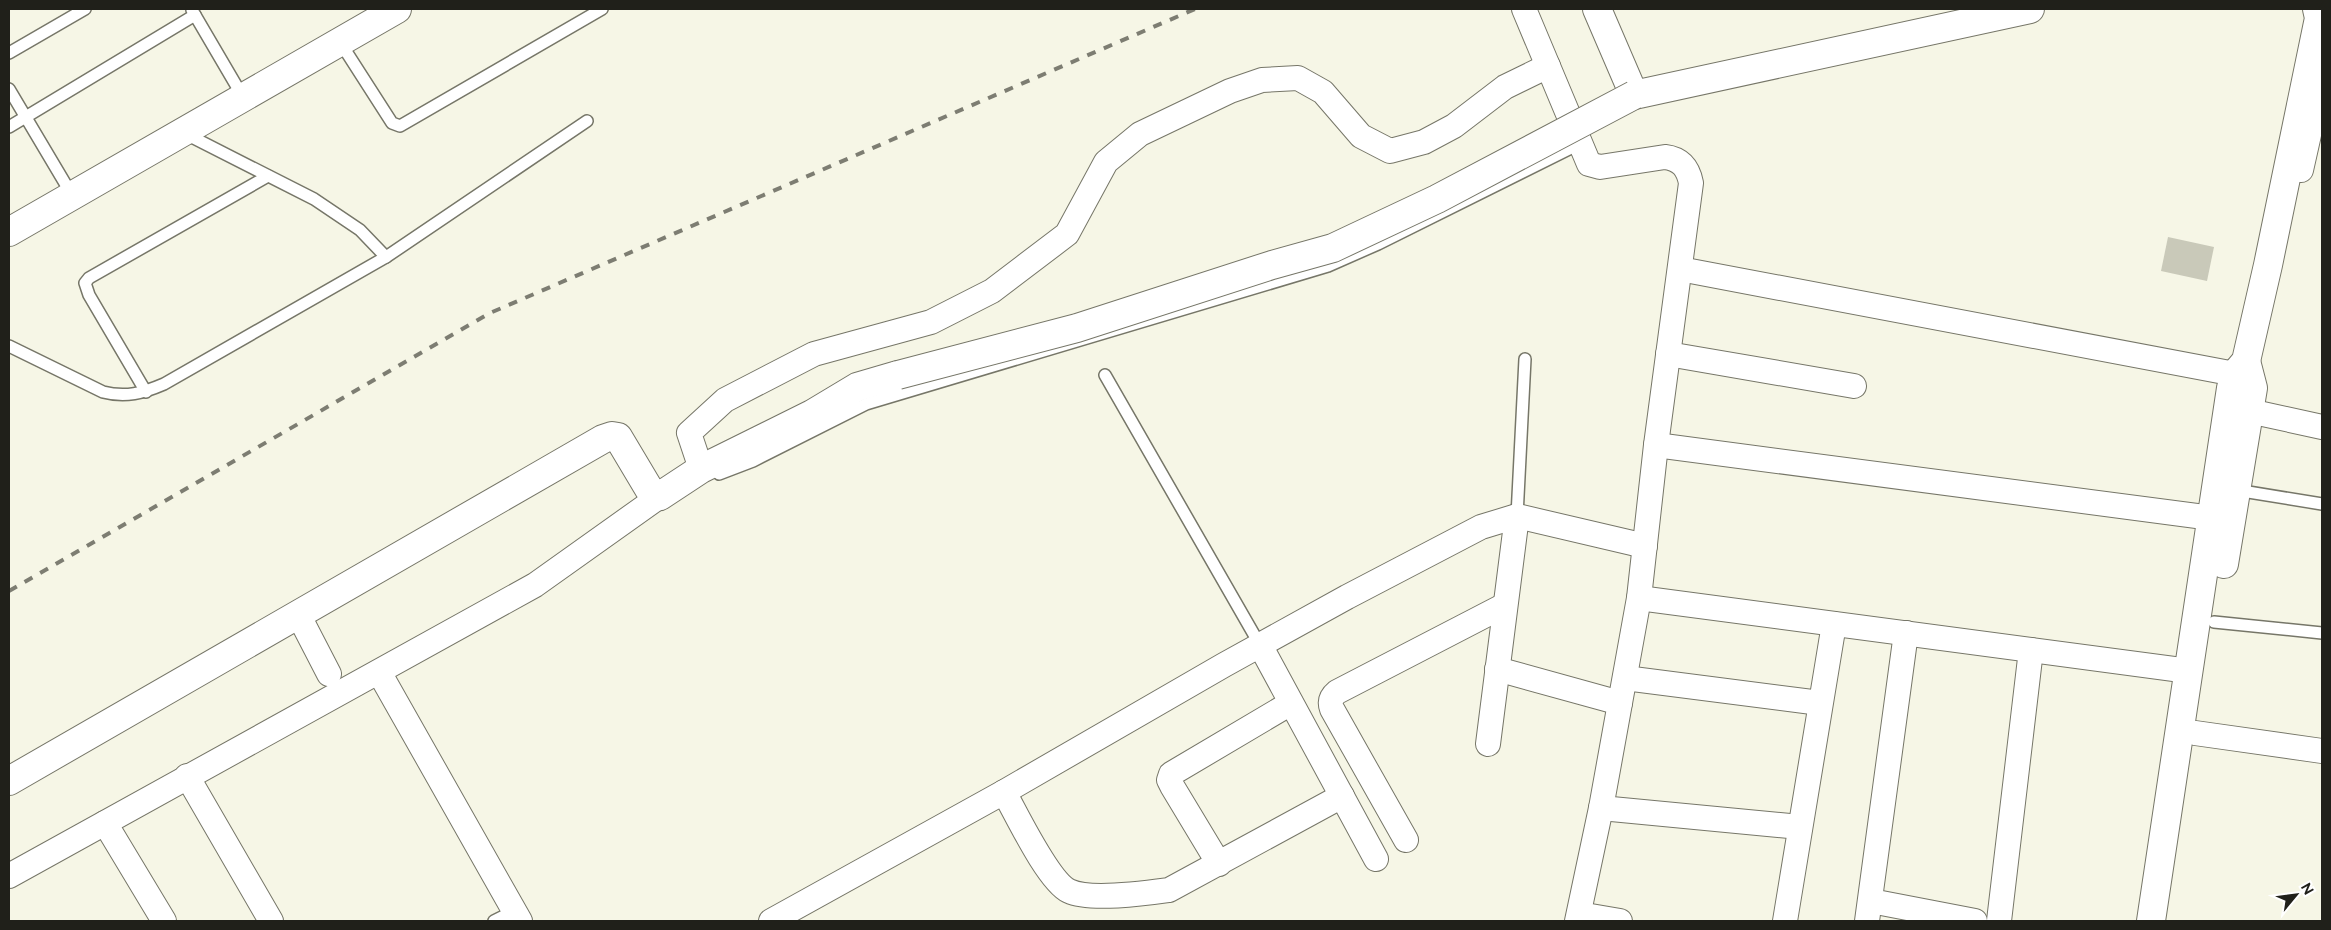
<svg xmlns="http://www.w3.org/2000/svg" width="2331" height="930" viewBox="0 0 2331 930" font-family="Raleway,sans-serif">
<rect width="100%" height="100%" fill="#f6f6e6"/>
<path fill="#c9c9b9" d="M2168,237l46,10 -7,34 -46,-10z"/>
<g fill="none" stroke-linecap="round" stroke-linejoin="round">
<g stroke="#767668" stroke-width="14">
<g id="lane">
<path d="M192,10l51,87"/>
<path d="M340,42l52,81 8,3 202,-117"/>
<path d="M9,53l76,-44"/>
<path d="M9,89l63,106"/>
<path d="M9,127l186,-112"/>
<path d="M184,133l130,66 46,31 26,27"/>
<path d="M9,346l94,46c23,6 40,1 61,-8l222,-127 201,-136"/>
<path d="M1105,375l155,270"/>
<path d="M146,392l-57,-97 -4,-12 4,-5 179,-102"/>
<path d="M719,474l34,-13 113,-57 462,-138 50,-22 203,-101"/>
<path d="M2236,490l86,14"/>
<path d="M1517,516l8,-157"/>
<path d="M2214,622l108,11"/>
<path d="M494,921l20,-10"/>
</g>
</g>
<g stroke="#767668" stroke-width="26">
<g id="street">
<path d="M1524,9l65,155 11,3 65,-10c16,2 23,11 26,26l-35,262 -17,153 -38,210 -24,113"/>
<path d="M2301,170l21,-93"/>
<path d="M1680,269l555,105"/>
<path d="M1668,354l186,32"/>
<path d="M2249,411l73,16"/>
<path d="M1656,445l556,73"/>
<path d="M701,469l-12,-36 36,-33 89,-46 117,-32 61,-31 75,-57 39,-72 34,-28 90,-43 32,-11 36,-2 25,14 38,44 29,15 34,-9 30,-16 51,-39 43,-21"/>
<path d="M1639,598l550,73"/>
<path d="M298,614l31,60"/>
<path d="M1260,645l116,214"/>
<path d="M1497,669l123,34"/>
<path d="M379,672l141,249"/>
<path d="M1625,678l195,25"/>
<path d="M2195,733l127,18"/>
<path d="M1488,744l29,-228"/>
<path d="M187,776l84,145"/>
<path d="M1004,792c13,23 44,89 65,99 21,10 78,2 100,-1l173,-94"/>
<path d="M1601,808l199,19"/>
<path d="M105,823l59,98"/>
<path d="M1406,840l-74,-131c-3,-8 -1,-12 5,-17l168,-87"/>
<path d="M1219,864l-47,-78 -3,-6 2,-6 120,-71"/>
<path d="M9,876l526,-291 125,-89"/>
<path d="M1871,901l104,20"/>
<path d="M1579,914l41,7"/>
<path d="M771,921l233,-129 220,-127 123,-68 134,-70 36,-11 128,30"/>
<path d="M1785,921l49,-297"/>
<path d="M1867,921l39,-288"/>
<path d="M1999,921l32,-271"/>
</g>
</g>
<g stroke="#767668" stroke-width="30">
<g id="secondary">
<path d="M1597,9l37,86 396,-86"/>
<path d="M9,232l388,-223"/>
<path d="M2224,564l29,-176 -7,-27"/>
<path d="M9,781l594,-342 9,-3 6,1 31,52 11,7 41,-27 111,-55 45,-27 41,-12"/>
<path d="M2151,921l80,-533 4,-14 11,-13 22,-96 51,-247 -2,-9"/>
</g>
</g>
<use href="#lane" stroke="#fff" stroke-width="11"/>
<use href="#street" stroke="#fff" stroke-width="24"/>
<use href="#secondary" stroke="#fff" stroke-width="28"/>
<path stroke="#7d7d72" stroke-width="4" stroke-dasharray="9 9" stroke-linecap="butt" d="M9,591l481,-278 705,-304"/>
<g stroke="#767668" stroke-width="30" stroke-linecap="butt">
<path id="secondary-bridge" d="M898,375l179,-47 195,-63 61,-17 104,-49 197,-104"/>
</g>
<use href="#secondary-bridge" stroke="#fff" stroke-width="28"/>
</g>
<rect width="2331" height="930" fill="none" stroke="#20201a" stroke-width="20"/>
<g transform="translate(2296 895) rotate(61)" stroke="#ffffff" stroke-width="4" paint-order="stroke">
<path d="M0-4L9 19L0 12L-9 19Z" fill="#20201a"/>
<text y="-8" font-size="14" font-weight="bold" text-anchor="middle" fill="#20201a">N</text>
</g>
</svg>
